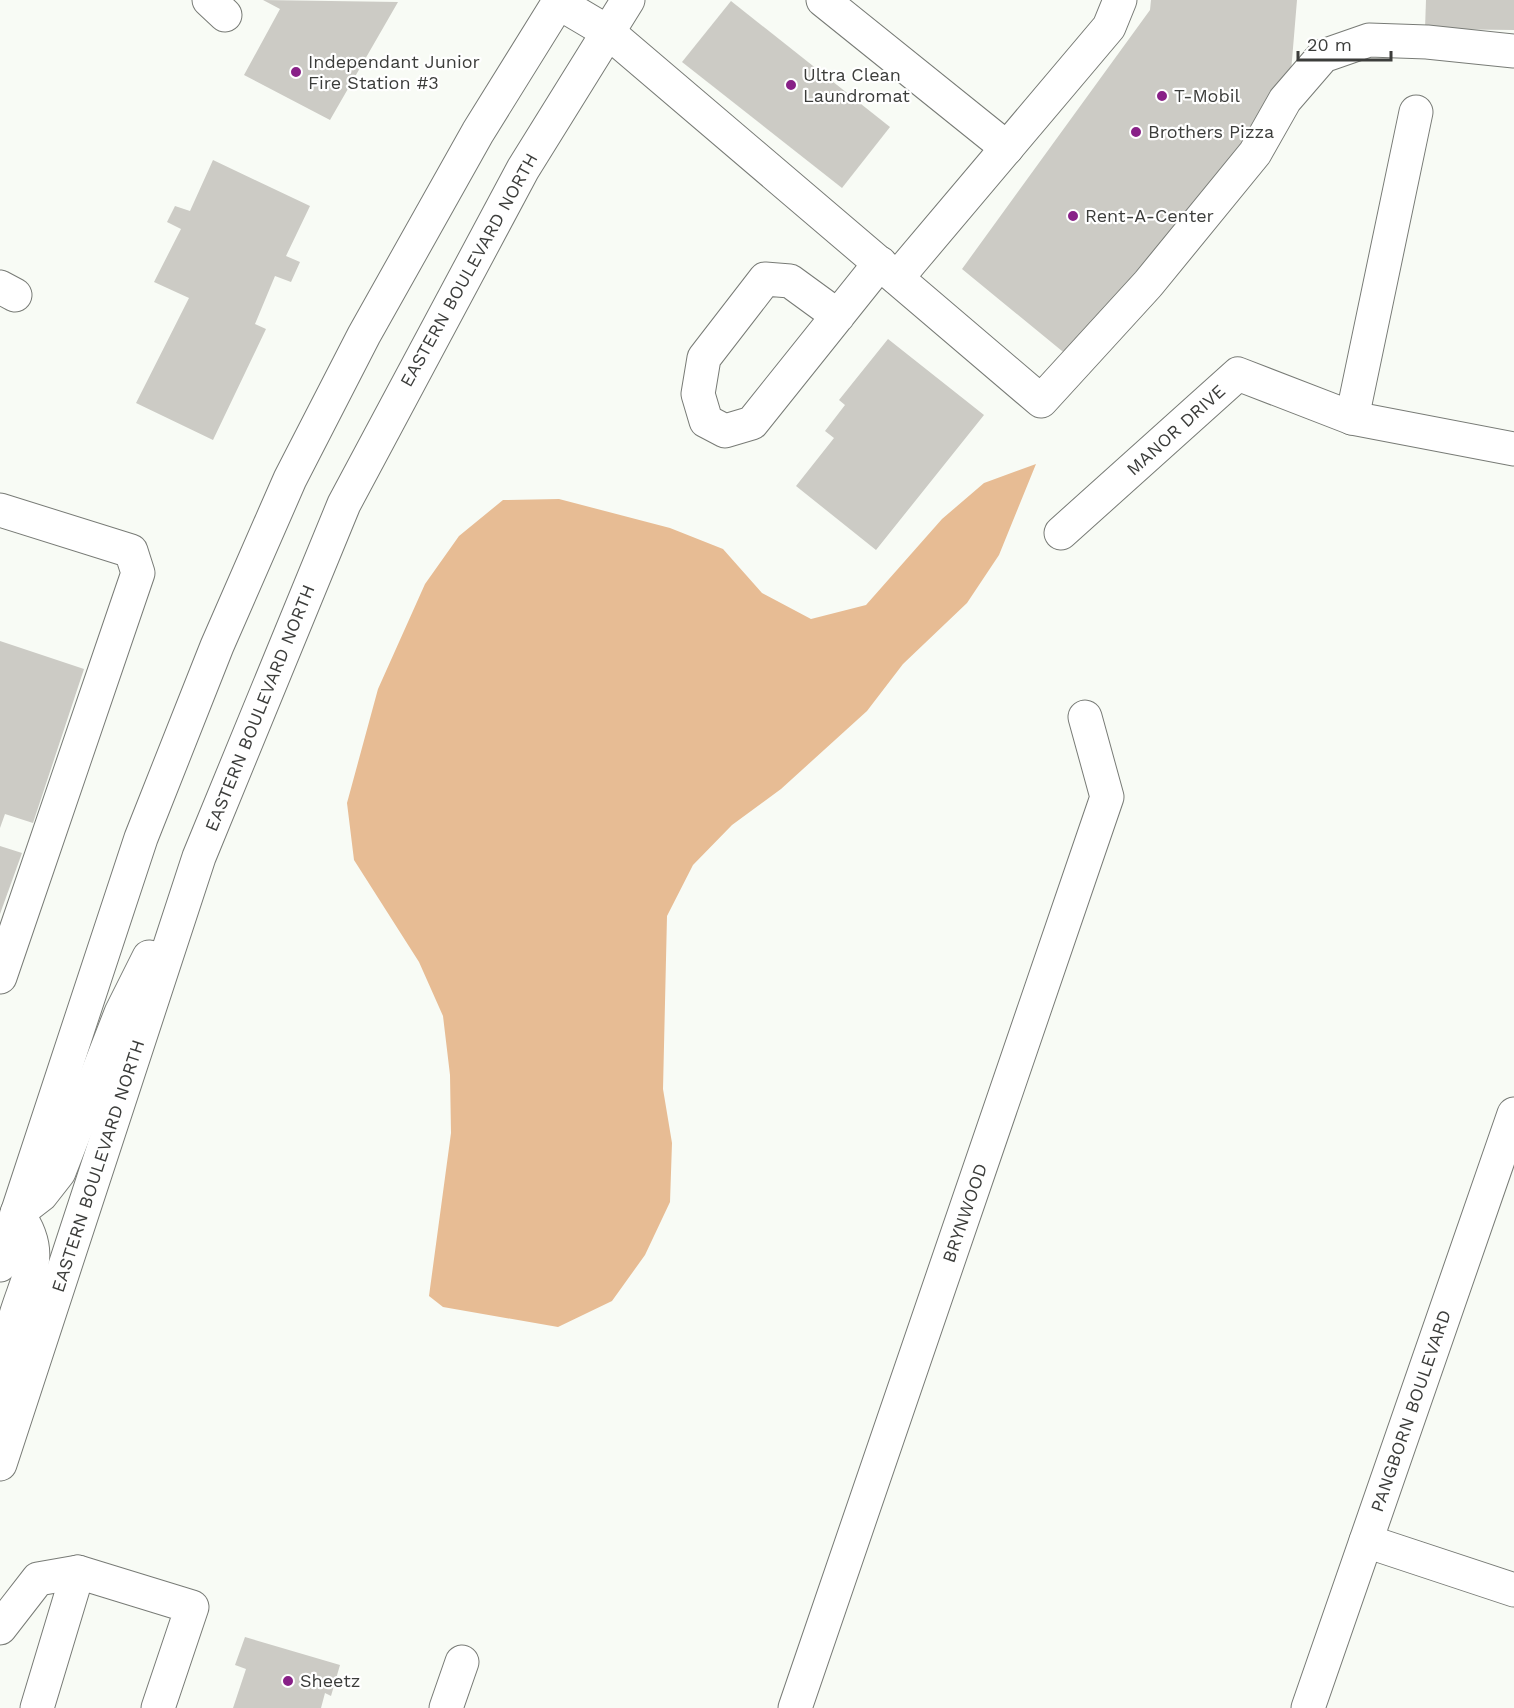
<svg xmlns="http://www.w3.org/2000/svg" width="1514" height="1708" viewBox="0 0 1514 1708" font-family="'Work Sans',sans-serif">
<rect width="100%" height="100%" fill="#f8fbf5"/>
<path fill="#e7bc94" d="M1036,464l-37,91 -32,48 -64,61 -36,47 -86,78 -49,36 -39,40 -26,51 -4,173 9,54 -2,59 -25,53 -33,46 -54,26 -115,-20 -14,-11 22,-163 -1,-58 -7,-59 -24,-54 -65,-102 -7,-57 31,-114 47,-105 34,-48 44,-36 56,-1 111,29 53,21 39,44 49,26 55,-14 76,-86 42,-36z"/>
<g fill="#cccbc5">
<path d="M263,0l135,2 -68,118 -86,-45 36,-66z"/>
<path d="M1151,0h146l-7,84 -217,276 -111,-91 188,-259z"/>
<path d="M1426,0h88v30l-89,-1z"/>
<path d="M731,1l159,126 -48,61 -160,-126z"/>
<path d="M213,160l97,46 -24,50 14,6 -9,20 -16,-6 -20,48 11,5 -53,111 -77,-37 53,-105 -35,-16 27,-53 -14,-7 8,-16 15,5z"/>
<path d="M888,339l96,76 -108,135 -80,-64 38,-48 -9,-7 20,-26 -6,-5z"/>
<path d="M0,641l84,28 -51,154 -28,-9 -5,14z"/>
<path d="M0,846l22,7 -22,61z"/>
<path d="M245,1637l95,28 -9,31 -6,-3 -4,15h-88l13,-39 -11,-4z"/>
</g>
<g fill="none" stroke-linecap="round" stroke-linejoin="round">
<g stroke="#787b76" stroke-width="35">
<g id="minor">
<path d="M209,0l16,15"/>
<path d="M823,0l184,148"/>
<path d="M608,32l433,369 107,-117 107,-131 30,-53 38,-44 46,-16 58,2 87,9"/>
<path d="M897,278l212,-251 11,-27"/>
<path d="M0,287l15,8"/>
<path d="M838,316l-48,-35 -25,-2 -61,79 -6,36 8,27 19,10 27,-8 128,-160"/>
<path d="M1352,418l64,-306"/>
<path d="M0,510l131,41 7,22 -138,404"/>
<path d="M1061,533l177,-159 114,44 162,31"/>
<path d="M1366,1541l148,49"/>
<path d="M0,1628l38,-49 40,-7"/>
<path d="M37,1708l41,-136 114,35 -34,101"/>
<path d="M446,1708l16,-46"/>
<path d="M795,1708l312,-911 -22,-80"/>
<path d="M1308,1708l206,-594"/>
</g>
</g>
<g stroke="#787b76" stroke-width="35">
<g id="major">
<path d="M559,3l49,29"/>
<path d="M19,1212l22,-17 18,-23 62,-159 28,-56"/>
<path d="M0,1265l141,-427 76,-192 73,-167 74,-144 114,-203 82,-132"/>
<path d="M0,1395c4,-24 7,-50 14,-73 12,-45 34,-66 3,-109"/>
<path d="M0,1464l199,-607 145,-353 179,-335 105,-169"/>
</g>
</g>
<use href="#minor" stroke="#fff" stroke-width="33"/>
<use href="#major" stroke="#fff" stroke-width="33"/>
</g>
<g fill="#882087" stroke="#fff" stroke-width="2">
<circle cx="296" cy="72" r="6"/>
<circle cx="791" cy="85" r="6"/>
<circle cx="1162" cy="96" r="6"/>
<circle cx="1136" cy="132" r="6"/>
<circle cx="1073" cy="216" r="6"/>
<circle cx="288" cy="1681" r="6"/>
</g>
<g text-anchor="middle" stroke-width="4.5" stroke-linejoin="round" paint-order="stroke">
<g font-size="18" fill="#3c3d3b" stroke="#fff" text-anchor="start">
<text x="308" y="68">Independant Junior<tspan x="308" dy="21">Fire Station #3</tspan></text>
<text x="803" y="81">Ultra Clean<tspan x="803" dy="21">Laundromat</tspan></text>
<text x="1174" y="102">T-Mobil</text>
<text x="1148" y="138">Brothers Pizza</text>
<text x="1085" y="222">Rent-A-Center</text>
<text x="300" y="1687">Sheetz</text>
</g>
<g font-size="18" fill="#3c3d3b" stroke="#fff">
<text transform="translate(469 270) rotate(-61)" y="6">EASTERN BOULEVARD NORTH</text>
<text transform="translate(1176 430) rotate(-42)" y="6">MANOR DRIVE</text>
<text transform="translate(260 708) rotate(-68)" y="6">EASTERN BOULEVARD NORTH</text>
<text transform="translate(98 1166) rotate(-72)" y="6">EASTERN BOULEVARD NORTH</text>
<text transform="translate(965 1213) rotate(-71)" y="6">BRYNWOOD</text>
<text transform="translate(1411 1411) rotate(-71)" y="6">PANGBORN BOULEVARD</text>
</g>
</g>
<path d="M1298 51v9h93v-9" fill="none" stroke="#3c3d3b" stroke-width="3"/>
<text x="1307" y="51" font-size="18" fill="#3c3d3b" stroke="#ffffff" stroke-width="4.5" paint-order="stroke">20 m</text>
</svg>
